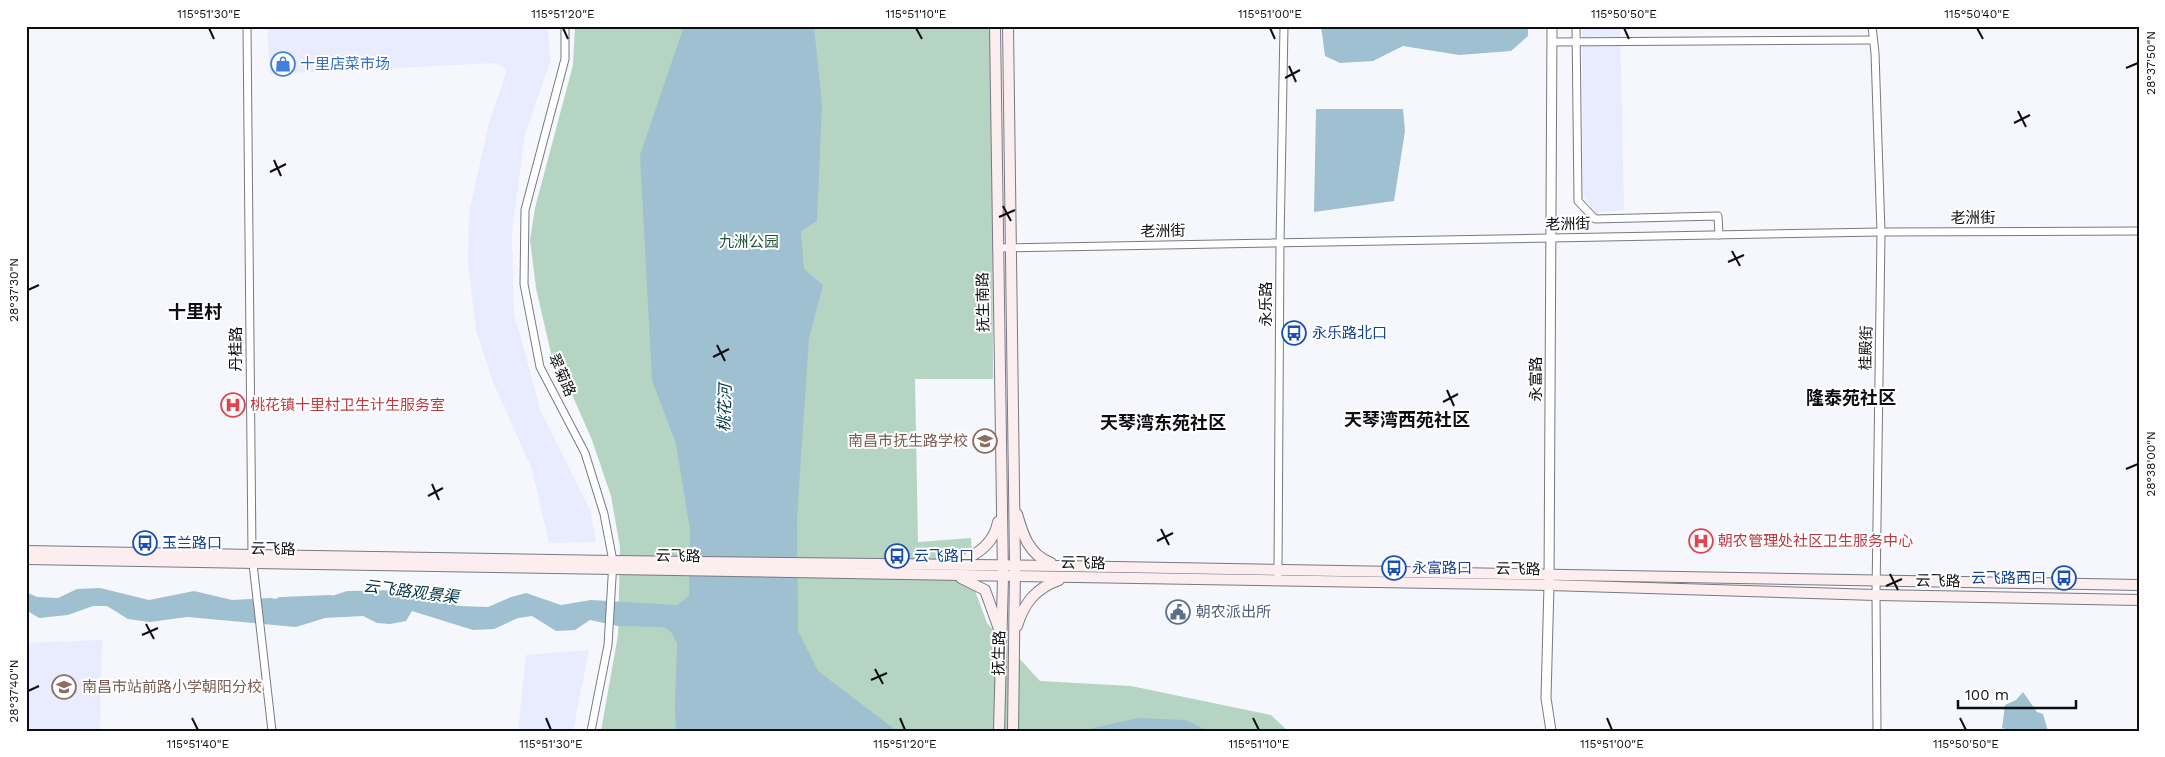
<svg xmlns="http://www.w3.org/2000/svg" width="2165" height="757" viewBox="0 0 2165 757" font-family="'Work Sans','Noto Sans SC',sans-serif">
<rect width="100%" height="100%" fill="#f6f7fd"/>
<g fill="#e9ebfe">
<path d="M267,26h281l2,36 -25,72 -13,98 2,81 27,99 49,98 6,32 -47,1 -17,-74 -39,-87 -17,-52 -8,-66 1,-51 20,-90 18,-53 -11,-7 -226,11z"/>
<path d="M1582,26h38l4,184 -28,2 -13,-16z"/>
<path d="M102,640l-2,91h-74v-88z"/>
<path d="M589,650l-16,81h-55l8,-76z"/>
</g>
<path fill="#b5d5c2" d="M575,26h417l1,353h-78l3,163 53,-4 3,50 13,35 53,58 91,5 140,29 17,16h-687l17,-96 2,-88 -9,-51 -19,-56 -22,-50 -18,-32 -16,-70 -6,-48 5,-32 38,-143z"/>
<g fill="#9ec0d0">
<path d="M684,26h130l8,79 -5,116 -16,10 3,38 19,16 -14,53 -12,179 1,114 20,40 79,60h-221l-1,-25 2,-63 -6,-11 -7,-5 -46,-1 -28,-6 -15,10 -19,1 -24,-15 -14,2 -24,11 -21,1 -61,-19 -6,10 -16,3 -13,-1 -14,-7 -38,2 -29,9 -109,-10 -37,5 -22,-3 -21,-13h-14l-25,9 -29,3 -13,-8v-18l11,5 21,1 19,-9 23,-1 49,12 45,-9 38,9 39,-2 36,6 40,-13 60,-1 52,16 29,1 23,-10 15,-4 35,12 30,-5 86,5 12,-9 1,-66 -14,-86 -24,-64 -12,-225z"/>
<path d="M1321,26h207v10l-17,15 -52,4 -56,-9 -30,15 -33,2 -15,-7z"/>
<path d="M1316,109h87l2,22 -11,70 -80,11z"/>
<path d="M2023,692l14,20 6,2 5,17h-34l-12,-3 3,-23 11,-5z"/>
<path d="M1138,718l48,2 22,11h-128z"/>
</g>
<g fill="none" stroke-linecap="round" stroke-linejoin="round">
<path stroke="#9ec0d0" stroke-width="14" d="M281,604l49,-2"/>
<g stroke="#787983" stroke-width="9">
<g id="minor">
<path d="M247,26l5,529 20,176"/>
<path d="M565,26v33l-40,151 -1,74 16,83 45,86 19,61 9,47 -5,84 -17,86"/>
<path d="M1576,26l2,175 17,18 123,-3 1,19"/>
<path d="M1872,26l3,27 6,179 -5,363 1,136"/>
<path d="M1552,42l321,-2"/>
<path d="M997,248l884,-16 258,-1"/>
<path d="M1278,574l2,-332 4,-216"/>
</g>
</g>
<g stroke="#787983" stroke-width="11">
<path id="tertiary" d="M1551,731l-5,-33 3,-113 3,-559"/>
</g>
<g stroke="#787983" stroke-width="12">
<g id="secondary">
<path d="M995,26l8,551 -4,154"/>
<path d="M1008,26l7,539 -2,166"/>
<path d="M1017,514c6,21 12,41 34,49"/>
<path d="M26,551l587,10 446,5 1080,19"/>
<path d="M26,559l1523,26 327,10 263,5"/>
<path d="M958,562c20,-7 36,-19 40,-40"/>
<path d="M961,578l24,12 14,39"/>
<path d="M1017,626c7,-23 19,-38 42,-46"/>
</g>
</g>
<use href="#minor" stroke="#fff" stroke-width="7"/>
<use href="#tertiary" stroke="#fff" stroke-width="9"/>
<use href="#secondary" stroke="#fceeee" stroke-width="10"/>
</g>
<path fill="none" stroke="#0e0e12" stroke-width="2" d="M209,28l5,11M563,28l5,11M916,28l6,11M1270,28l5,11M1624,28l5,11M1977,28l6,11M1289,66l7,16M2126,68l12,-5M1285,78l15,-8M2018,111l8,16M2014,123l16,-8M274,160l7,16M270,172l16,-8M1003,206l8,15M999,217l16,-7M1732,251l8,15M1728,262l16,-7M28,290l11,-5M717,345l8,16M713,357l16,-8M1447,390l7,16M1443,402l15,-8M2126,469l12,-5M432,484l7,16M428,496l15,-8M1161,529l8,16M1157,541l16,-8M1890,574l8,16M1886,586l16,-7M146,624l8,15M142,635l16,-7M875,669l8,15M871,680l16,-7M28,691l11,-5M192,718l6,12M546,718l5,12M900,718l5,12M1253,718l6,12M1607,718l5,12M1960,718l6,12"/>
<defs>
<g id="shop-ring" transform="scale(1.25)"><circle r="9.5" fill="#fff" stroke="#3f7fe0" stroke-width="1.5"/><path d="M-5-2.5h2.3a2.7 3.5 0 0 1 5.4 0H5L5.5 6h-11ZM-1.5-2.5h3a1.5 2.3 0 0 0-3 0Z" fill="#3f7fe0"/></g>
<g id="bus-ring" transform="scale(1.25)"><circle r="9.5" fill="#fff" stroke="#1a4fb4" stroke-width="1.5"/><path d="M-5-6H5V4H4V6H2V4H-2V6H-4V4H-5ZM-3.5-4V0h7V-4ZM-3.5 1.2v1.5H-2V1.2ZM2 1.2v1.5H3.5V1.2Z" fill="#1a4fb4"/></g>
<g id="hospital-ring" transform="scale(1.25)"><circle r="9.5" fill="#fff" stroke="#e0444e" stroke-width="1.5"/><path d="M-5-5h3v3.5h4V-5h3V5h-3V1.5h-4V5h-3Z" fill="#e0444e"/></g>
<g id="school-ring" transform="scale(1.25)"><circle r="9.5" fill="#fff" stroke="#8d6e63" stroke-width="1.5"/><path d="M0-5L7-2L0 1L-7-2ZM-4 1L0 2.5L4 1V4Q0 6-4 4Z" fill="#8d6e63"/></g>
<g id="civic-ring" transform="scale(1.25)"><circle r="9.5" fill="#fff" stroke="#5c6f8a" stroke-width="1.5"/><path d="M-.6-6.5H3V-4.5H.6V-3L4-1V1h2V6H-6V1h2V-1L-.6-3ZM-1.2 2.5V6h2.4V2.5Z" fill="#5c6f8a"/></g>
</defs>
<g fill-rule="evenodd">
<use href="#shop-ring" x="283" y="64"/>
<use href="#bus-ring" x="1294" y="333"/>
<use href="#hospital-ring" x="233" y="405"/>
<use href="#school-ring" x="985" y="441"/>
<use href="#hospital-ring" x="1701" y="541"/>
<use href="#bus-ring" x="145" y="543"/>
<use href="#bus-ring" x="897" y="556"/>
<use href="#bus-ring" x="1394" y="568"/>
<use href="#bus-ring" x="2064" y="578"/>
<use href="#civic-ring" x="1178" y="612"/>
<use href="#school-ring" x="64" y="687"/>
</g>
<g text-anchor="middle" stroke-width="4" stroke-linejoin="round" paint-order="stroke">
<g font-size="15" fill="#366cbe" stroke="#fff" text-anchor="start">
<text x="300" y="69">十里店菜市场</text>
</g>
<g font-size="15" fill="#0e0e12" stroke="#fff">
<text x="1973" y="223">老洲街</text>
<text transform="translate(1568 224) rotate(-1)" y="5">老洲街</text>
<text transform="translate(1163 231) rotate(-1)" y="5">老洲街</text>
<text transform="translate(983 302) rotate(-91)" y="5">抚生南路</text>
<text transform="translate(1266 304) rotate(-90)" y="5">永乐路</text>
<text transform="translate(1866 348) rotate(-89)" y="5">桂殿街</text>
<text transform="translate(236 349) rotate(-90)" y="5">丹桂路</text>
<text transform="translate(562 375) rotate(66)" y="5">翠菊路</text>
<text transform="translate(1536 379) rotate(-90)" y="5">永富路</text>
<text transform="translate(273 549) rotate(1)" y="5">云飞路</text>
<text transform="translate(678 556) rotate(1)" y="5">云飞路</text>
<text transform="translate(1083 563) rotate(1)" y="5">云飞路</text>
<text transform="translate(1518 569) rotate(1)" y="5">云飞路</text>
<text transform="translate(1938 581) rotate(1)" y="5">云飞路</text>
<text transform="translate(999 653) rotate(-89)" y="5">抚生路</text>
</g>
<g font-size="15" fill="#1b5238" stroke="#fff">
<text x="749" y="247">九洲公园</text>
</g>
<g font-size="15" fill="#164399" stroke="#fff" text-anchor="start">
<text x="1312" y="338">永乐路北口</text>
<text x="162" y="548">玉兰路口</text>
<text x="914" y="561">云飞路口</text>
<text x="1412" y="573">永富路口</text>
<text x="2046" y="583" text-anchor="end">云飞路西口</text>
</g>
<g font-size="15" fill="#be3a42" stroke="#fff" text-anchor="start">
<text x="250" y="410">桃花镇十里村卫生计生服务室</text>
<text x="1718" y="546">朝农管理处社区卫生服务中心</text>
</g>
<g font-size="15" fill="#785e54" stroke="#fff" text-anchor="end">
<text x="968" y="446">南昌市抚生路学校</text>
<text x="82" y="692" text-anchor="start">南昌市站前路小学朝阳分校</text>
</g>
<g font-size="15" fill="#4e5e75" stroke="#fff" text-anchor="start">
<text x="1196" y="617">朝农派出所</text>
</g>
<g font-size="16" font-style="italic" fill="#023647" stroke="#fff">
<text transform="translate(724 408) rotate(-88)" y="6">桃花河</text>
<text transform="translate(411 591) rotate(7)" y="6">云飞路观景渠</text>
</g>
<g font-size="18" font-weight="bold" fill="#0e0e12" stroke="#fff">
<text x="195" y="318">十里村</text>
<text x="1851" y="404">隆泰苑社区</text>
<text x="1407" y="426">天琴湾西苑社区</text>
<text x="1163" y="429">天琴湾东苑社区</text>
</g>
</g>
<rect width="2165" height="757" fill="none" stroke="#ffffff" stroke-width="55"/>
<path d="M1958 700v8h118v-8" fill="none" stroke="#0e0e12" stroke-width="2.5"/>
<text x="1965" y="700" font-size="15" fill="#0e0e12" stroke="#ffffff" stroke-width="4" paint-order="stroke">100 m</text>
<rect x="28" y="28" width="2110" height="702" fill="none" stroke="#0e0e12" stroke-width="2"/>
<g font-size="12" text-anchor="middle" fill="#0e0e12">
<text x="209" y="18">115°51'30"E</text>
<text x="563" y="18">115°51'20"E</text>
<text x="916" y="18">115°51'10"E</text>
<text x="1270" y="18">115°51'00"E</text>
<text x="1624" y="18">115°50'50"E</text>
<text x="1977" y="18">115°50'40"E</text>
<text transform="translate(2151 63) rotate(-90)" y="4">28°37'50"N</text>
<text transform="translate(14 290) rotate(-90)" y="4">28°37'30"N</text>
<text transform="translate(2151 464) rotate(-90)" y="4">28°38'00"N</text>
<text transform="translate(14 691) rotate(-90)" y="4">28°37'40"N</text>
<text x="198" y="748">115°51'40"E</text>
<text x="551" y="748">115°51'30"E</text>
<text x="905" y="748">115°51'20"E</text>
<text x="1259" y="748">115°51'10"E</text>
<text x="1612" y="748">115°51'00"E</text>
<text x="1966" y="748">115°50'50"E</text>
</g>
</svg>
